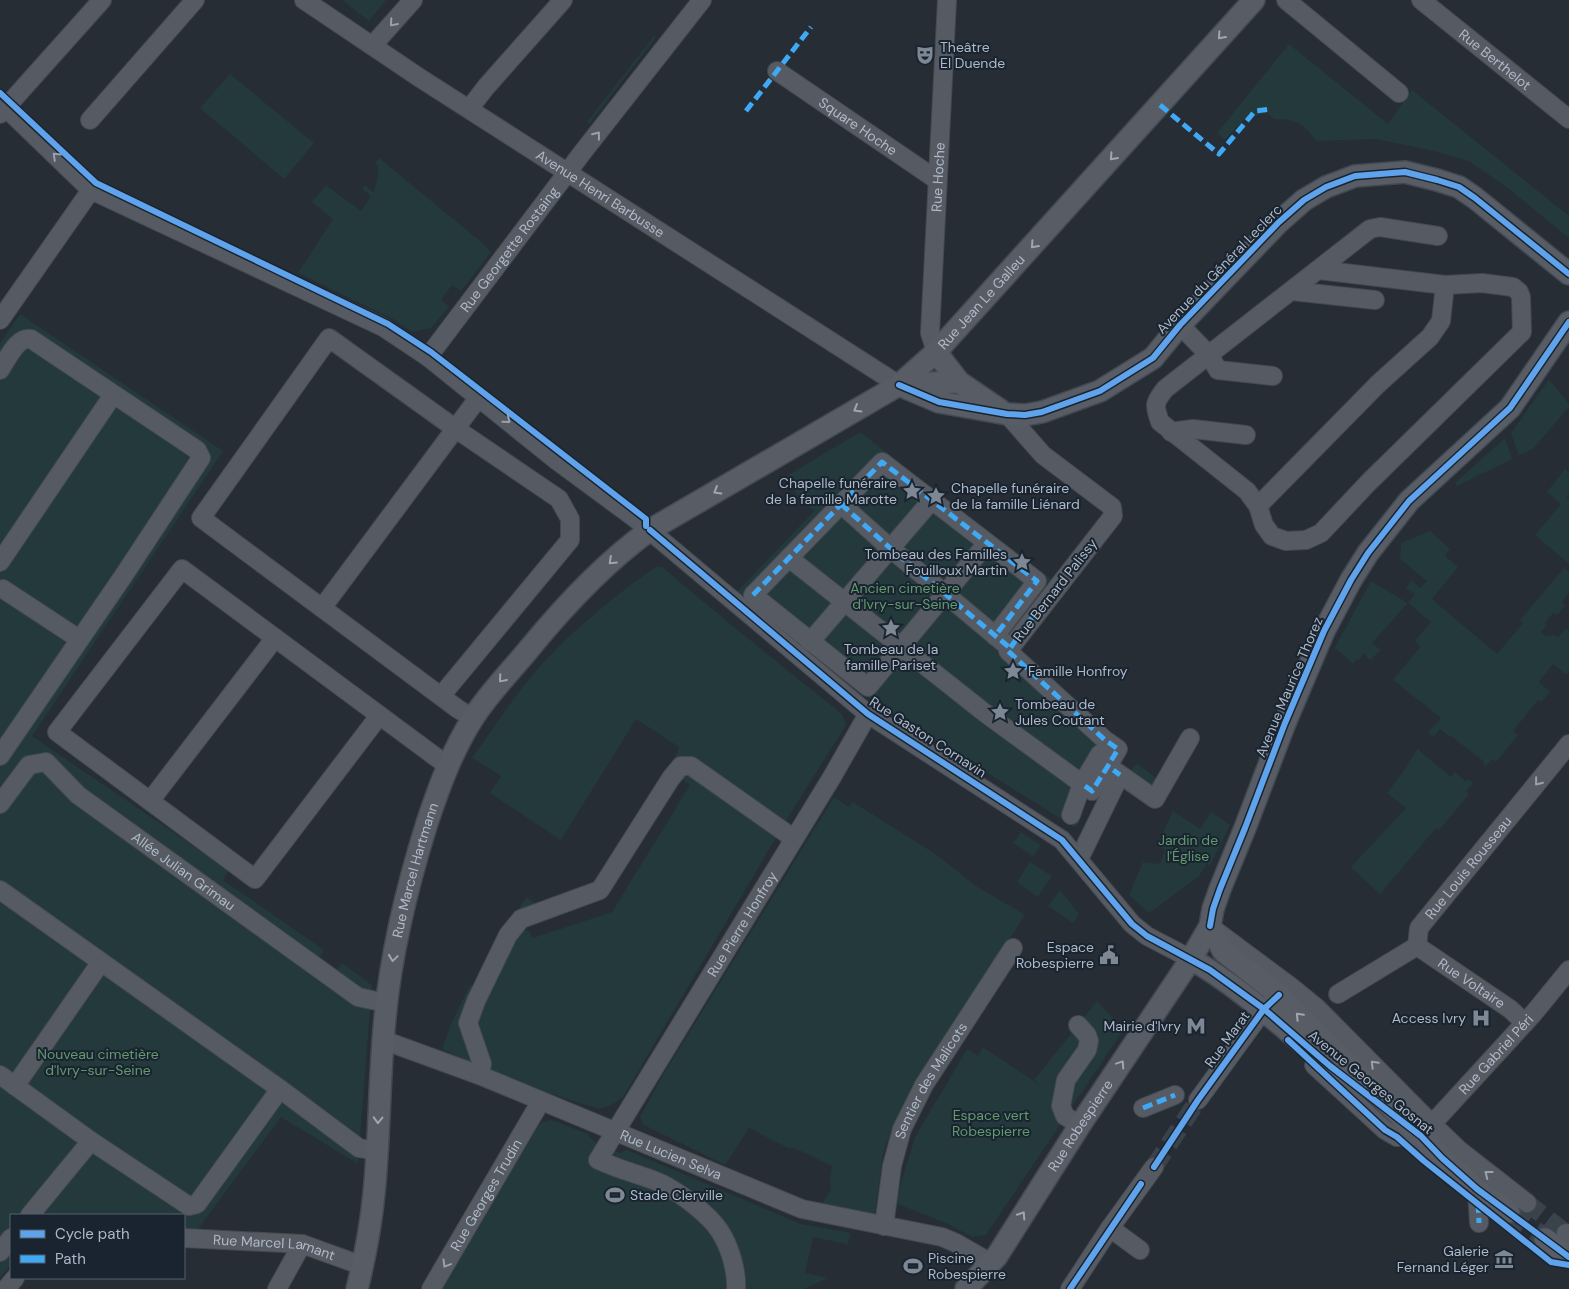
<svg xmlns="http://www.w3.org/2000/svg" width="1569" height="1289" viewBox="0 0 1569 1289" font-family="'DM Sans',sans-serif">
<rect width="100%" height="100%" fill="#262d35"/>
<g fill="#23393b">
<path d="M342,0h44l-17,21z"/>
<path d="M654,36l2,1 -67,87 -2,-2z"/>
<path d="M1289,44l99,80 24,-34 157,126v22l-60,-49 -40,-28 -35,-10 -57,-12 -61,2c-12,-18 -21,-22 -42,-22l-7,-6 -23,6 -19,21 -8,-7z"/>
<path d="M230,74l84,69 -30,36 -84,-71z"/>
<path d="M379,158l96,79h1l15,15 -30,39 -9,-6 -11,15 8,7 -18,21 -19,4 -19,-13 -95,-46 35,-54 -21,-17 14,-17 35,26 10,-15 -9,-7 3,-4 8,7c4,-8 5,-16 5,-26l-3,-2z"/>
<path d="M20,314l203,137 -191,285 197,134 -6,10 101,70 -4,7 17,12 5,-6 30,22 -14,179 -77,-47 -83,112h-14v-14h-173v50l-11,13v-935z"/>
<path d="M1549,379l20,25v3l-36,42 -14,6 -8,-22z"/>
<path d="M860,432l191,147 -55,71 105,94 -23,82 -4,1 -203,-127 -134,-108 77,-81 -16,-15 -13,-19z"/>
<path d="M1505,438l7,21 -55,27 -2,-3z"/>
<path d="M1565,469l4,3v22l-3,3 3,2v65l-34,-29 26,-31 -14,-12z"/>
<path d="M1430,531l20,18 -5,7 13,11 -26,32 65,55 26,-31 -3,-3 44,-52 5,4v21l-7,9 3,3 -8,10 -4,-2 -8,10 2,2 -6,7 4,4 9,-1 4,3 8,-10 3,3v40l-3,4 -13,-11 -14,18 11,10 -9,10 -3,-2 -25,31 5,4 -22,27 -4,-3 -7,8 -2,-6 -32,-25 -1,1 -10,-8 -6,8 -6,-5 13,-14 -48,-38 27,-33 -5,-6 16,-19 -23,-19 -36,40 9,7 -11,10 -7,-7 -4,8 -2,-2 -4,5 -15,-14 -4,-1 37,-68 37,22 7,-9 -9,-6 5,-8 9,8 7,-7 -27,-22 1,-16z"/>
<path d="M656,567h6l78,65 102,82 4,11 -62,99 -161,273 -8,6 -14,6 -19,-5 -80,-27 -60,-28 9,-25 19,-39 5,2 14,-28 37,-62 12,8 -15,25 6,1 4,7 79,-26 78,-127 -11,-8 -4,-19 4,-11 -43,-28 -75,121 -71,-47 11,-17 -29,-18c22,-30 43,-64 68,-92 34,-37 75,-71 116,-99z"/>
<path d="M1418,748l3,4 30,25 3,-5 12,9 2,-2 5,4 -7,8 3,3 -30,36 -3,-2 -56,66 -29,-27 55,-59 -19,-15 18,-24z"/>
<path d="M1138,764l19,15 -2,10 -23,-13 -1,-4 3,-6z"/>
<path d="M834,797l14,10 5,-5 84,53 39,31 49,29 -108,164 -26,52 -8,23 -8,60 -53,-10 9,-14 -1,-9 2,-15 -40,-19 -2,2 -41,-21 -24,37 -81,-40 -4,-8 23,-42z"/>
<path d="M1173,811l27,18 11,-17 19,13 -20,41 -3,-3 -8,13 -50,37 -20,-18 14,-33 17,2 5,-14 -7,-7z"/>
<path d="M1021,832l20,13 -8,11 -20,-13z"/>
<path d="M1030,862l22,14 -14,21 -21,-15z"/>
<path d="M1060,890l19,24 -6,9 -25,-17z"/>
<path d="M1097,1001l27,28 -138,206 -14,2 -24,-13 -53,-21 20,-66 52,-88 11,7 5,-9 58,39 -7,-6z"/>
<path d="M552,1120l36,14c5,11 22,14 32,19l7,-3 174,74 50,9 -5,15v-4l-33,-7 -8,36 23,5 -24,11h-364l100,-166z"/>
</g>
<g fill="none" stroke-linecap="round" stroke-linejoin="round">
<g stroke="#3a424b" stroke-width="18" stroke-dasharray="18 9" stroke-linecap="butt">
<path d="M1154,1167l44,-67"/>
<path d="M1527,1203l39,30"/>
</g>
<path stroke="#3a424b" stroke-width="21" stroke-dasharray="21 11" stroke-linecap="butt" d="M1509,1212l36,27"/>
<g stroke="#44494f" stroke-width="20">
<g id="minor">
<path id="s1" d="M304,0l116,78 479,307"/>
<path d="M1286,0l113,93"/>
<path id="s2" d="M1421,0l148,119"/>
<path d="M373,45l40,-45"/>
<path id="s3" d="M777,71l160,109"/>
<path d="M0,102l91,88 292,137 45,30 128,103 80,59 232,195 194,126 70,84 15,12 44,23"/>
<path d="M469,109l17,-22 77,-87"/>
<path d="M0,114l102,-114"/>
<path d="M90,120l105,-120"/>
<path d="M1319,270l126,15 37,-2 31,4 6,5 2,5 1,35 -154,151 -47,50 -15,7 -20,1 -14,-5 -8,-11 -6,-19 -11,-15 -87,-69c-6,-17 -6,-19 5,-33l205,-160 10,-2 58,9"/>
<path d="M1292,291l83,9"/>
<path d="M0,320l91,-130"/>
<path d="M1180,325l29,30 9,15 55,6"/>
<path id="s4" d="M936,352l-6,-19 17,-333"/>
<path id="s5" d="M428,357l154,-204 120,-153"/>
<path d="M0,370c7,-10 17,-34 31,-31l166,111 4,8 -77,117 -124,181"/>
<path d="M1007,414l36,41 69,52 1,9 -105,135 97,89 13,9 -10,17"/>
<path d="M1171,432l22,-3 53,6"/>
<path d="M841,504l49,44 114,95"/>
<path d="M1258,506l120,-122 52,-47 11,-16 4,-36"/>
<path d="M987,543l-119,144 -115,-92 129,-133 155,119 -42,55"/>
<path d="M789,558l196,155 107,78 16,-25 47,33 35,-61"/>
<path d="M0,562l113,-167"/>
<path d="M3,589l76,50"/>
<path d="M322,608l-121,-90 128,-180 127,91 103,70 11,20v21l-129,156"/>
<path d="M810,642l122,-142"/>
<path d="M379,716l-124,163 -198,-147 125,-163 266,197"/>
<path d="M473,718l-15,-9 -136,-101 157,-211"/>
<path d="M150,801l125,-163"/>
<path id="s6" d="M0,804l29,-39 17,-3 32,33 280,202 28,6"/>
<path d="M1071,815l11,-31 18,-30"/>
<path d="M1079,859l41,-84"/>
<path d="M0,890l280,199 79,59 18,3"/>
<path d="M1212,928l78,58 27,22 115,116 27,26 68,53"/>
<path id="s7" d="M1417,946l2,-18 150,-184"/>
<path id="s8" d="M1417,946l93,63 15,14"/>
<path d="M1338,994l79,-48"/>
<path d="M1078,1025l9,10 2,6 -2,9 -21,30 -5,26 4,10 15,9"/>
<path id="s9" d="M383,1040l96,35 323,134 140,28 14,6 35,20"/>
<path id="s10" d="M1314,1065l71,65 12,7 24,-1 112,-122 36,-44"/>
<path d="M0,1075l91,66"/>
<path d="M479,1075l3,-11 -14,-41 8,-22 32,-66 13,-16 79,-29 71,-112 10,-12h10l102,72"/>
<path d="M15,1086l86,-124"/>
<path d="M1198,1100l66,-91 9,-8"/>
<path d="M1143,1108l32,-13"/>
<path d="M1477,1189l2,34"/>
<path d="M30,1215l61,-74 98,65 8,-2 83,-115"/>
<path id="s11" d="M884,1226l8,-60 10,-37 22,-44 89,-137"/>
<path d="M1110,1228l30,22"/>
<path d="M1566,1233l3,2"/>
<path id="s12" d="M184,1238l118,6 61,22"/>
<path d="M0,1252l11,-14"/>
<path d="M6,1289l9,-11"/>
<path d="M277,1289l25,-45"/>
<path id="s13" d="M431,1289l110,-188"/>
<path id="s14" d="M736,1289c1,-18 -6,-43 -17,-59 -10,-15 -36,-35 -53,-44 -12,-7 -26,-10 -39,-15 -10,-3 -19,-7 -29,-11l234,-383 36,-63"/>
<path d="M1070,1289l40,-61 44,-61"/>
</g>
</g>
<g stroke="#434952" stroke-width="24">
<g id="major">
<path d="M936,352l23,30 41,28"/>
<path d="M905,384l54,-2"/>
<path d="M899,385l40,17 68,12 18,1 17,-3 58,-21 53,-33 27,-33 99,-103 25,-22 22,-13 29,-11 50,-4 32,8 22,7 16,11 94,76"/>
<path d="M1210,926l13,25 56,44 163,163 35,31 32,23"/>
<path d="M1191,959c56,32 100,77 150,116"/>
<path d="M1545,1239l24,18"/>
<path id="s15" d="M357,1289c8,-32 14,-64 17,-96 6,-58 5,-117 11,-175 6,-66 22,-131 42,-195 12,-36 25,-72 46,-105 16,-25 37,-46 56,-69 36,-44 75,-86 121,-119l249,-145 37,-33 318,-352"/>
<path id="s16" d="M966,1289l31,-33 83,-131 111,-166 19,-33 3,-17 7,-20 25,-61 40,-105 39,-92 27,-51 17,-27 41,-52 101,-93 59,-86"/>
</g>
</g>
<use href="#minor" stroke="#565b63" stroke-width="18"/>
<use href="#major" stroke="#585d65" stroke-width="21"/>
<g stroke="#3fa9f5" stroke-width="5" stroke-dasharray="10 5" stroke-linecap="butt">
<path d="M1160,105l59,49 36,-43 17,-2"/>
<path d="M746,111l65,-84"/>
<path d="M841,504l49,44 120,100"/>
<path d="M753,595l129,-133 155,119 -42,55"/>
<path d="M1034,615l-26,36 97,89 13,9 -10,17"/>
<path d="M1085,786l7,5 16,-25 12,9"/>
<path d="M1143,1108l32,-13"/>
<path d="M1478,1203l1,20"/>
</g>
<g stroke="#192430" stroke-width="9">
<g id="cycleway">
<path d="M0,93l96,90 292,141 43,28 215,167v7"/>
<path d="M899,385l40,17 68,12 18,1 17,-3 58,-21 53,-33 27,-33 99,-103 25,-22 22,-13 29,-11 50,-4 32,8 22,7 16,11 94,76"/>
<path d="M650,530l218,184 194,126 70,84 15,12 63,34 54,39 66,57 91,70 21,22 35,31 92,68"/>
<path d="M1210,926l3,-17 7,-20 25,-61 40,-105 39,-92 27,-51 17,-27 41,-52 101,-93 59,-86"/>
<path d="M1288,1040l97,90 12,7 27,24 127,101 18,3"/>
<path d="M1154,1167l44,-67 66,-91 15,-14"/>
<path d="M1070,1289l71,-105"/>
</g>
</g>
<use href="#cycleway" stroke="#60a3ed" stroke-width="6"/>
</g>
<defs><path id="oneway-chevron" d="M-2-3.5L2.5 0L-2 3.5" fill="none" stroke-width="1.6" stroke-linecap="round" stroke-linejoin="round" transform="scale(1.25)"/></defs>
<g stroke="#98a2af">
<use href="#oneway-chevron" transform="translate(393 23) rotate(131)"/>
<use href="#oneway-chevron" transform="translate(597 135) rotate(-52)"/>
<use href="#oneway-chevron" transform="translate(56 156) rotate(-136)"/>
<use href="#oneway-chevron" transform="translate(507 420) rotate(39)"/>
<use href="#oneway-chevron" transform="translate(1538 782) rotate(129)"/>
<use href="#oneway-chevron" transform="translate(1374 1064) rotate(-135)"/>
<use href="#oneway-chevron" transform="translate(1488 1174) rotate(-142)"/>
<use href="#oneway-chevron" transform="translate(446 1264) rotate(121)"/>
</g>
<g stroke="#9da7b4">
<use href="#oneway-chevron" transform="translate(1221 36) rotate(132)"/>
<use href="#oneway-chevron" transform="translate(1113 157) rotate(132)"/>
<use href="#oneway-chevron" transform="translate(1034 245) rotate(132)"/>
<use href="#oneway-chevron" transform="translate(857 409) rotate(150)"/>
<use href="#oneway-chevron" transform="translate(717 491) rotate(150)"/>
<use href="#oneway-chevron" transform="translate(612 561) rotate(137)"/>
<use href="#oneway-chevron" transform="translate(502 679) rotate(131)"/>
<use href="#oneway-chevron" transform="translate(393 958) rotate(98)"/>
<use href="#oneway-chevron" transform="translate(1299 1016) rotate(-134)"/>
<use href="#oneway-chevron" transform="translate(1121 1064) rotate(-56)"/>
<use href="#oneway-chevron" transform="translate(378 1120) rotate(91)"/>
<use href="#oneway-chevron" transform="translate(1022 1215) rotate(-57)"/>
</g>
<defs>
<g id="theatre-bare" transform="scale(1.5)"><path d="M-5-5.5Q0-4 5-5.5V0Q5 5 0 6Q-5 5-5 0ZM-3.3-2.5H-1v1.5H-3.3ZM1-2.5H3.3v1.5H1ZM-2.8 1Q0 5.5 2.8 1Z" fill="#7e8895" stroke="#192430" stroke-width="2.5" paint-order="stroke"/></g>
<g id="sight-bare" transform="scale(1.5)"><path d="M0-6L1.8-2.2L6-1.7L2.9 1.2L3.7 5.4L0 3.3L-3.7 5.4L-2.9 1.2L-6-1.7L-1.8-2.2Z" fill="#7e8895" stroke="#192430" stroke-width="2.5" paint-order="stroke"/></g>
<g id="civic-bare" transform="scale(1.5)"><path d="M-.6-6.5H3V-4.5H.6V-3L4-1V1h2V6H-6V1h2V-1L-.6-3ZM-1.2 2.5V6h2.4V2.5Z" fill="#7e8895" stroke="#192430" stroke-width="2.5" paint-order="stroke"/></g>
<g id="hospital-bare" transform="scale(1.5)"><path d="M-5-5h3v3.5h4V-5h3V5h-3V1.5h-4V5h-3Z" fill="#7e8895" stroke="#192430" stroke-width="2.5" paint-order="stroke"/></g>
<g id="metro-bare" transform="scale(1.5)"><path d="M-5.5 5V-5H-3L0 0L3-5H5.5V5H3V-.5L0 4L-3-.5V5Z" fill="#7e8895" stroke="#192430" stroke-width="2.5" paint-order="stroke"/></g>
<g id="stadium-bare" transform="scale(1.5)"><path d="M0-5a6.5 5 0 1 0 0 10a6.5 5 0 1 0 0-10ZM-3.5-1.8h7v3.6h-7Z" fill="#7e8895" stroke="#192430" stroke-width="2.5" paint-order="stroke"/></g>
<g id="museum-bare" transform="scale(1.5)"><path d="M0-6L6-3V-2H-6V-3ZM-5-1h2V3h-2ZM-1-1h2V3h-2ZM3-1h2V3H3ZM-6 4H6V6H-6Z" fill="#7e8895" stroke="#192430" stroke-width="2.5" paint-order="stroke"/></g>
</defs>
<g fill-rule="evenodd">
<use href="#theatre-bare" x="925" y="55"/>
<use href="#sight-bare" x="912" y="491"/>
<use href="#sight-bare" x="936" y="496"/>
<use href="#sight-bare" x="1022" y="562"/>
<use href="#sight-bare" x="891" y="628"/>
<use href="#sight-bare" x="1013" y="671"/>
<use href="#sight-bare" x="1000" y="712"/>
<use href="#civic-bare" x="1109" y="955"/>
<use href="#hospital-bare" x="1481" y="1018"/>
<use href="#metro-bare" x="1196" y="1026"/>
<use href="#stadium-bare" x="615" y="1195"/>
<use href="#museum-bare" x="1504" y="1259"/>
<use href="#stadium-bare" x="913" y="1266"/>
</g>
<g text-anchor="middle" stroke-width="4" stroke-linejoin="round" paint-order="stroke">
<g font-size="14" fill="#aeb9c8" stroke="#192430" text-anchor="start">
<text x="940" y="52">Theâtre<tspan x="940" dy="16">El Duende</tspan></text>
<text x="897" y="488" text-anchor="end">Chapelle funéraire<tspan x="897" dy="16">de la famille Marotte</tspan></text>
<text x="951" y="493">Chapelle funéraire<tspan x="951" dy="16">de la famille Liénard</tspan></text>
<text x="1007" y="559" text-anchor="end">Tombeau des Familles<tspan x="1007" dy="16">Fouilloux Martin</tspan></text>
<text x="891" y="654" text-anchor="middle">Tombeau de la<tspan x="891" dy="16">famille Pariset</tspan></text>
<text x="1028" y="676">Famille Honfroy</text>
<text x="1015" y="709">Tombeau de<tspan x="1015" dy="16">Jules Coutant</tspan></text>
<text x="1094" y="952" text-anchor="end">Espace<tspan x="1094" dy="16">Robespierre</tspan></text>
<text x="1466" y="1023" text-anchor="end">Access Ivry</text>
<text x="1181" y="1031" text-anchor="end">Mairie d'Ivry</text>
<text x="630" y="1200">Stade Clerville</text>
<text x="1489" y="1256" text-anchor="end">Galerie<tspan x="1489" dy="16">Fernand Léger</tspan></text>
<text x="928" y="1263">Piscine<tspan x="928" dy="16">Robespierre</tspan></text>
</g>
<g font-size="14" fill="#aeb9c8" stroke="#192430">
<text dy="5" stroke="none"><textPath href="#s2" startOffset="95">Rue Berthelot</textPath></text>
<text dy="5" stroke="none"><textPath href="#s3" startOffset="98">Square Hoche</textPath></text>
<text dy="5" stroke="none"><textPath href="#s4" startOffset="176">Rue Hoche</textPath></text>
<text dy="5" stroke="none"><textPath href="#s1" startOffset="354">Avenue Henri Barbusse</textPath></text>
<text dy="5" stroke="none"><textPath href="#s5" startOffset="135">Rue Georgette Rostaing</textPath></text>
<text transform="translate(1219 269) rotate(-46)" y="5">Avenue du Général Leclerc</text>
<text dy="5" stroke="none"><textPath href="#s15" startOffset="1252">Rue Jean Le Galleu</textPath></text>
<text transform="translate(1055 590) rotate(-52)" y="5">Rue Bernard Palissy</text>
<text transform="translate(1289 687) rotate(-67)" y="5">Avenue Maurice Thorez</text>
<text transform="translate(928 737) rotate(33)" y="5">Rue Gaston Cornavin</text>
<text dy="5" stroke="none"><textPath href="#s7" startOffset="96">Rue Louis Rousseau</textPath></text>
<text dy="5" stroke="none"><textPath href="#s6" startOffset="242">Allée Julian Grimau</textPath></text>
<text dy="5" stroke="none"><textPath href="#s15" startOffset="424">Rue Marcel Hartmann</textPath></text>
<text dy="5" stroke="none"><textPath href="#s14" startOffset="481">Rue Pierre Honfroy</textPath></text>
<text dy="5" stroke="none"><textPath href="#s8" startOffset="66">Rue Voltaire</textPath></text>
<text transform="translate(1227 1039) rotate(-54)" y="5">Rue Marat</text>
<text dy="5" stroke="none"><textPath href="#s10" startOffset="245">Rue Gabriel Péri</textPath></text>
<text dy="5" stroke="none"><textPath href="#s11" startOffset="155">Sentier des Malicots</textPath></text>
<text transform="translate(1371 1082) rotate(39)" y="5">Avenue Georges Gosnat</text>
<text dy="5" stroke="none"><textPath href="#s16" startOffset="200">Rue Robespierre</textPath></text>
<text dy="5" stroke="none"><textPath href="#s9" startOffset="310">Rue Lucien Selva</textPath></text>
<text dy="5" stroke="none"><textPath href="#s13" startOffset="109">Rue Georges Trudin</textPath></text>
<text dy="5" stroke="none"><textPath href="#s12" startOffset="91">Rue Marcel Lamant</textPath></text>
</g>
<g font-size="14" fill="#639a6d" stroke="#192430">
<text x="905" y="593">Ancien cimetière<tspan x="905" dy="16">d'Ivry-sur-Seine</tspan></text>
<text x="1188" y="845">Jardin de<tspan x="1188" dy="16">l'Église</tspan></text>
<text x="98" y="1059">Nouveau cimetière<tspan x="98" dy="16">d'Ivry-sur-Seine</tspan></text>
<text x="991" y="1120">Espace vert<tspan x="991" dy="16">Robespierre</tspan></text>
</g>
</g>
<rect x="10" y="1214" width="175" height="65" fill="#192430" stroke="#55606d"/>
<rect x="20" y="1230" width="25" height="8" fill="#60a3ed" stroke="#55606d"/>
<text x="55" y="1239" font-size="15" fill="#aeb9c8">Cycle path</text>
<rect x="20" y="1255" width="25" height="8" fill="#3fa9f5" stroke="#55606d"/>
<text x="55" y="1264" font-size="15" fill="#aeb9c8">Path</text>
</svg>
